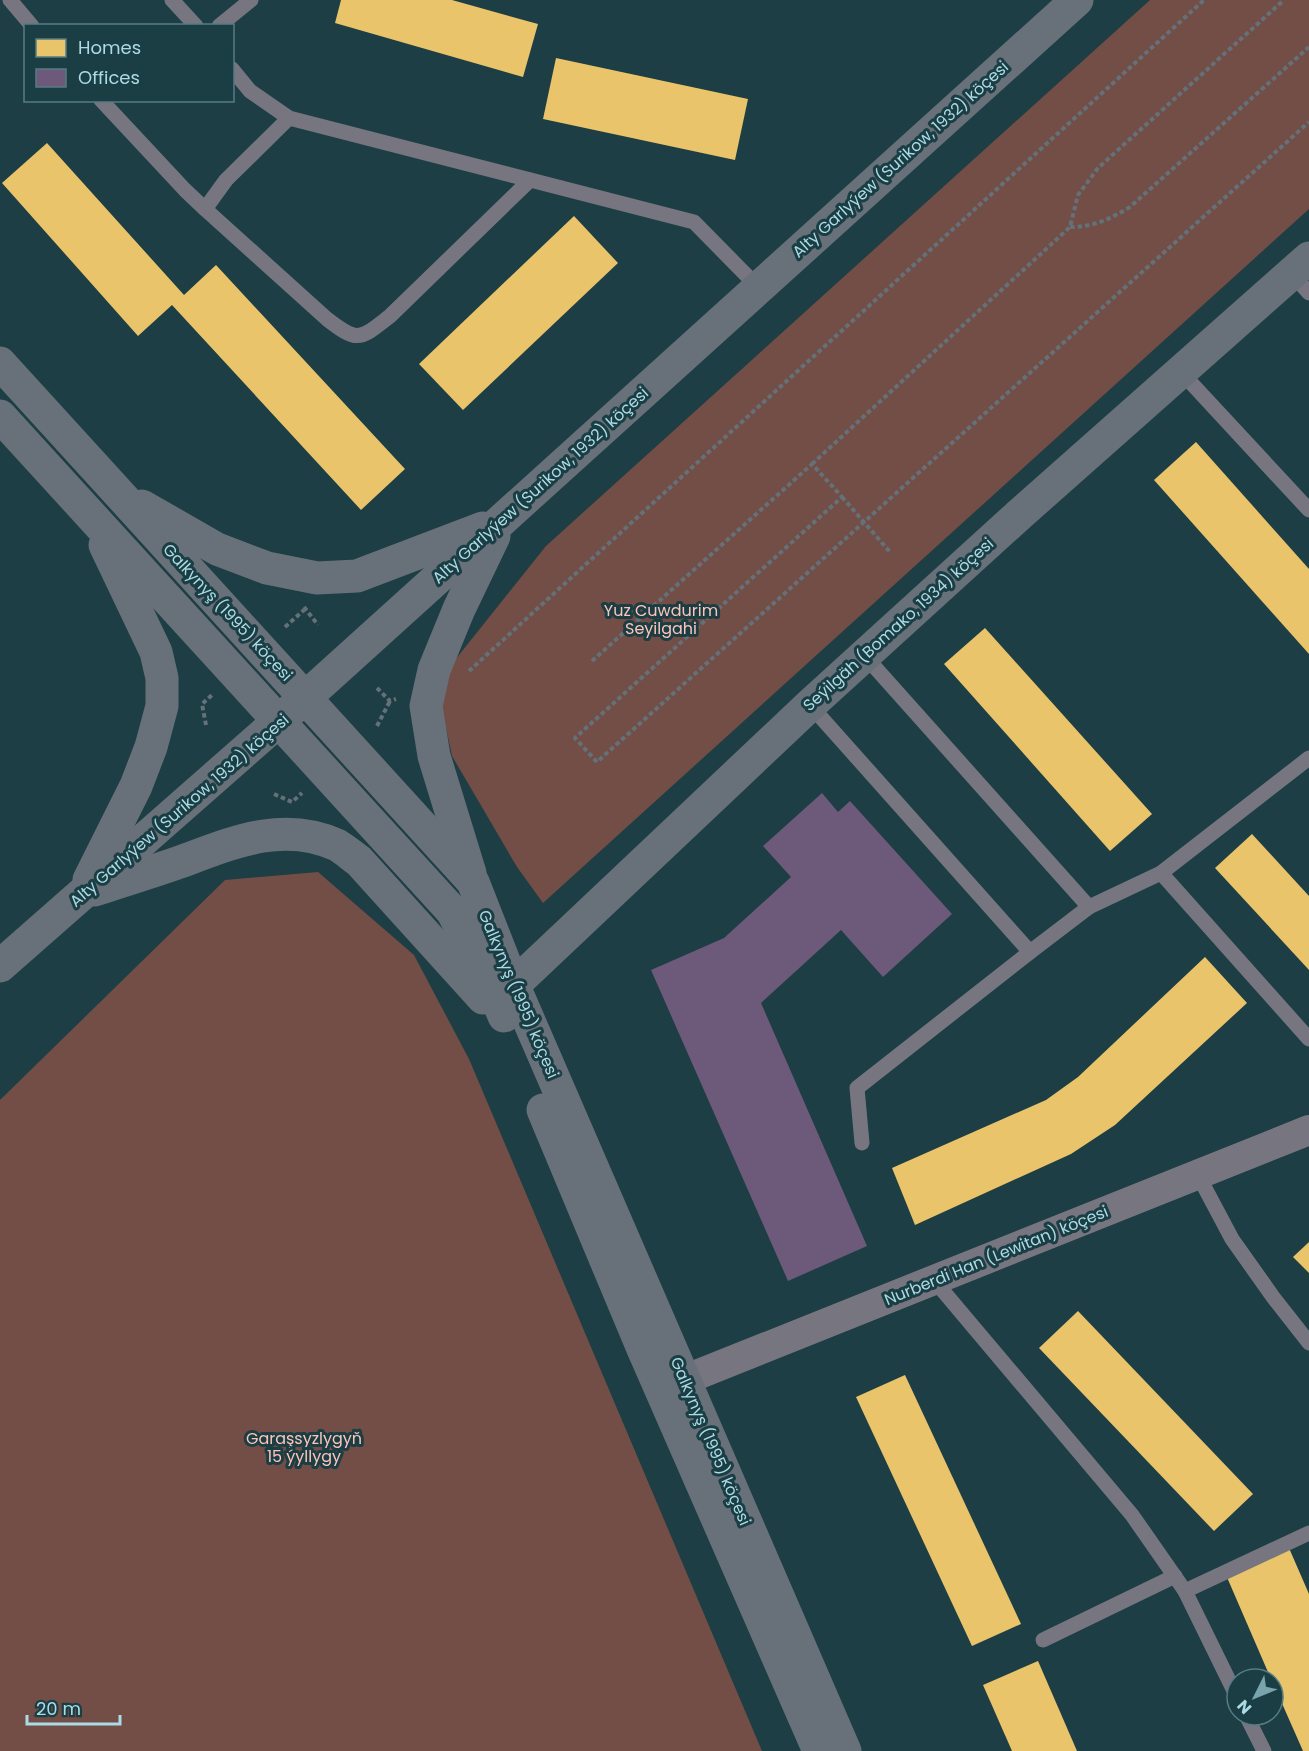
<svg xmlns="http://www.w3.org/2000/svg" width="1309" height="1751" viewBox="0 0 1309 1751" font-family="Poppins,sans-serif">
<rect width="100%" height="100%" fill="#1c3e44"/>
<g fill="#734e46">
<path d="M1150,0h159v209l-766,694 -26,-36 -65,-111 -12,-57 3,-24 103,-129z"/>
<path d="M318,872l96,83 55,104 293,692h-762v-651l225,-220z"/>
</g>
<g fill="#e9c46a">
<path d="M341,0h111l86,24 -15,53 -188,-54z"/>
<path d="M556,58l192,41 -13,61 -192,-41z"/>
<path d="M47,143l137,152 32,-30 189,204 -44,41 -189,-205 -34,31 -136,-153z"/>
<path d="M574,216l44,47 -155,147 -44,-46z"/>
<path d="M1196,442l113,127v85l-155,-174z"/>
<path d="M985,628l167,186 -42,37 -166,-187z"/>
<path d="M1252,834l57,62v74l-94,-102z"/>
<path d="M1205,957l42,46 -132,122 -44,29 -156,71 -23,-57 154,-68 32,-23z"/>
<path d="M1309,1242v31l-16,-16z"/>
<path d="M1078,1311l175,183 -39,37 -175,-183z"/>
<path d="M905,1375l116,249 -49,22 -116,-249z"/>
<path d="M1289,1548l20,46v157h-6l-30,-68v-4h-2l-45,-104z"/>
<path d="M1038,1661l39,90h-65l-29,-66z"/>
</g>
<path fill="#6d597a" d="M822,793l16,19 12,-11 102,113 -69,63 -42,-47 -80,73 106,243 -79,35 -137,-311 73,-32 67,-61 -28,-31z"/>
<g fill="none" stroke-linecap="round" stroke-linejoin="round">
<g stroke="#647179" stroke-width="4" stroke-dasharray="4.5 3" stroke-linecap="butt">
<path d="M1070,227c23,0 40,-8 60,-20l179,-160"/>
<path d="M812,464l258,-237 8,-32 20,-27 186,-168"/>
<path d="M842,497l48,55"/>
<path d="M304,607l14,18"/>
<path d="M285,627l19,-17"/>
<path d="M592,661l220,-197 30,33 -267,241 22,24 712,-640"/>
<path d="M469,671l735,-671"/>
<path d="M377,688l13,13 6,-2"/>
<path d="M206,725l-4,-21 11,-10"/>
<path d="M377,726l13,-25"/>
<path d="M274,794l18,8 10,-9"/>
</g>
<g stroke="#777680" stroke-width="15">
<path d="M10,0l22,26"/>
<path d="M172,0l24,26"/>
<path d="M219,26l32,-26"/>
<path d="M232,69l18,22 39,27 405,104 64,65"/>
<path d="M101,100l84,90 20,19 21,-29 63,-62"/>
<path d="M205,209l122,110c32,25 33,20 63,-3l140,-136"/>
<path d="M1292,274l17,19"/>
<path d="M1181,372l128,138"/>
<path d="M864,655l225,252 72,-34 148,-115"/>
<path d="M810,705l220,247 -173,136 5,55"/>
<path d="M1161,873l148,166"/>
<path d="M1030,952l59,-45"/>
<path d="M1198,1175l34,64 41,58 36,46"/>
<path d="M933,1279l199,236 53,76 52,106"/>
<path d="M1185,1591l124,-58"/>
<path d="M1043,1640l132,-64"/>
<path d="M1246,1715l18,36"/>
</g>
<path stroke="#777680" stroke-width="30" d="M684,1380l625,-250"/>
<g stroke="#68707a" stroke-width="33">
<path d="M0,363l473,519 40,102 332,767"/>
<path d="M0,416l452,495 42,81 10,24"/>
<path d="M142,506l75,43 50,19 50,10 40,-2 126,-48"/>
<path d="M470,873l-36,-117 -8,-50 8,-36 25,-61 35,-73"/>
<path d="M89,880l47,-94 15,-39 11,-41v-28l-6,-26 -51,-107"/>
<path d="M95,890c32,-11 64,-20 96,-32 48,-18 95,-36 146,-13 7,4 15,11 22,16l124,137"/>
<path d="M0,966l306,-269 771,-697"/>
<path d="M500,998l310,-293 210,-191 289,-256"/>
<path d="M543,1110l100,239 176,402"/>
</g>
</g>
<g text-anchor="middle" stroke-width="6" stroke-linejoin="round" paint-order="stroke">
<g font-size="16" fill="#abdbe5" stroke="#1b3d44">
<text transform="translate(900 159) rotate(-42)" y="6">Alty Garlyýew (Surikow, 1932) köçesi</text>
<text transform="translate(540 485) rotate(-42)" y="6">Alty Garlyýew (Surikow, 1932) köçesi</text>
<text transform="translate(228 612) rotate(47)" y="6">Galkynyş (1995) köçesi</text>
<text transform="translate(898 624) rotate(-42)" y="6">Seýilgäh (Bomako, 1934) köçesi</text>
<text transform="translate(179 810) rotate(-41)" y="6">Alty Garlyýew (Surikow, 1932) köçesi</text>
<text transform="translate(519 994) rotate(67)" y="6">Galkynyş (1995) köçesi</text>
<text transform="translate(996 1255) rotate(-22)" y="6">Nurberdi Han (Lewitan) köçesi</text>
<text transform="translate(711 1441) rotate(67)" y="6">Galkynyş (1995) köçesi</text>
</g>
<g font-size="16" fill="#fdc5b9" stroke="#1b3d44">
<text x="661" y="616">Yuz Cuwdurim<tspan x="661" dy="18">Seyilgahi</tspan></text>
<text x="304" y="1444">Garaşsyzlygyň<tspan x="304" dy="18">15 ýyllygy</tspan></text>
</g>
</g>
<rect x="24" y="24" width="210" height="78" fill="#1b3d44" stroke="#557c84" stroke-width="1.5"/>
<rect x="36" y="39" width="30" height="18" fill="#e9c46a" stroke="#557c84" stroke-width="1.5"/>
<text x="78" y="54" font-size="18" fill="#abdbe5">Homes</text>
<rect x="36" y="69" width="30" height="18" fill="#6d597a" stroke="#557c84" stroke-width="1.5"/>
<text x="78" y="84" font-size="18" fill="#abdbe5">Offices</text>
<g transform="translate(1255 1697) rotate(227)"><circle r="28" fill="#1b3d44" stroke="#557c84" stroke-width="1.5"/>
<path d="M0-4.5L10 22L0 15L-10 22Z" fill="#79a4ad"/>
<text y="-9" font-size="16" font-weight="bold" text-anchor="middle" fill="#abdbe5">N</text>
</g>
<path d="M27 1715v9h93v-9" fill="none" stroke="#abdbe5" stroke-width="3"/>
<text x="36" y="1715" font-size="18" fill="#abdbe5" stroke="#1b3d44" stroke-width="4.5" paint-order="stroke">20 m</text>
</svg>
